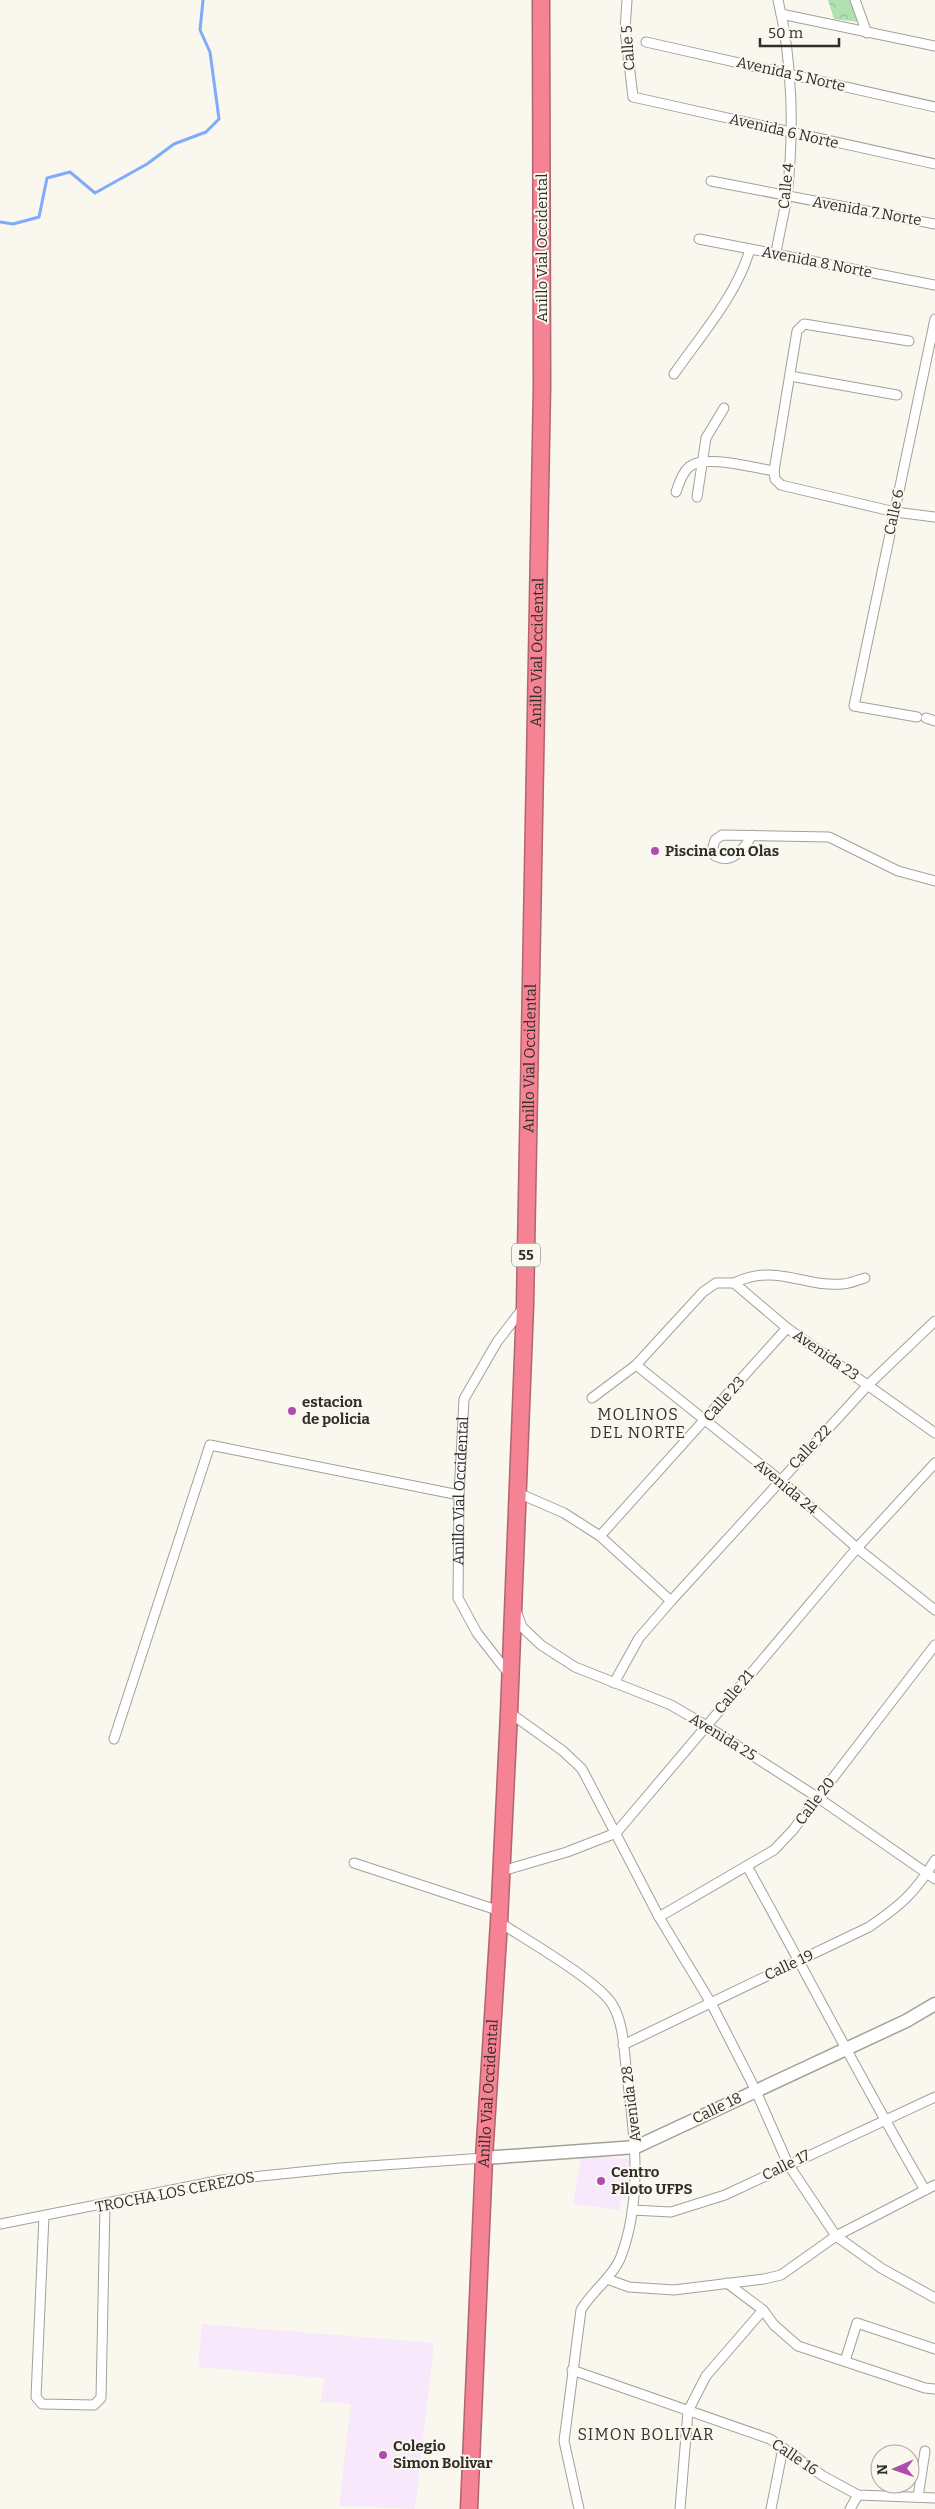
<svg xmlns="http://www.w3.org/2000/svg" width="935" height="2509" viewBox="0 0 935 2509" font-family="Bitter,serif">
<defs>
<pattern id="forest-crowns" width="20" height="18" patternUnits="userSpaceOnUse" patternTransform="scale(1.25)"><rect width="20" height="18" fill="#b0e1af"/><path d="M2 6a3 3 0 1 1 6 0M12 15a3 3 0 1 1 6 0" fill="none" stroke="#98c197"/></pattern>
</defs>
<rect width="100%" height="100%" fill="#faf8ee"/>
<g fill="#f7e8fb">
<path d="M581,2155l49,4 -11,51 -46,-6z"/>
<path d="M202,2324l232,19 -19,166 -76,-3 12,-102 -30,-2 3,-24 -126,-11z"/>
</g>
<path fill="url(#forest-crowns)" d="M828,0h22l9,22 -25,-3z"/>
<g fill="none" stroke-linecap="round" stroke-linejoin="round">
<path stroke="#7eacfc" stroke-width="3" d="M0,222l13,2 26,-7 8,-39 23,-6 25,21 52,-29 27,-20 32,-12 13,-13 -9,-67 -10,-22 3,-30"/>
<g stroke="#a2a198" stroke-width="11">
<g id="street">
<path d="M627,0l-2,30 8,67 302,67"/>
<path d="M855,0l12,33"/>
<path d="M781,14l154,32"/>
<path d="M646,42l289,65"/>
<path d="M711,181l224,43"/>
<path d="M699,239l236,46"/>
<path d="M776,253c3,-19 8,-38 11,-57 7,-63 6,-134 -9,-196"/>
<path d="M909,341l-105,-17 -7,7 -23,140 1,8 6,6 114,27 40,5"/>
<path d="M674,374c27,-39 63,-79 76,-125"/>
<path d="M790,376l107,19"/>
<path d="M676,492c3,-8 5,-17 12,-24 14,-15 66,0 86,3"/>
<path d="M697,497l9,-59 18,-30"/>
<path d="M917,717l-63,-11 81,-387"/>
<path d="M926,718l9,3"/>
<path d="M752,835c-8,14 -20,30 -37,21l-2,-9 2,-7 7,-5 107,2 69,34 37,10"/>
<path d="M734,1283c43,-20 67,4 108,1 8,0 15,-4 23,-6"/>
<path d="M636,1365l144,115 77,68 78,62"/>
<path d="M592,1398l44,-33 67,-73 13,-9h18l53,45 148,105"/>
<path d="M518,1493l46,20 36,23 71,65"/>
<path d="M600,1536l187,-208"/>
<path d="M517,1613l5,14 19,18 34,22 96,38 34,20 112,72 118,82"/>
<path id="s1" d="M509,1674l-32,-41 -19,-35 1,-103 5,-96 33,-57 26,-34"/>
<path d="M614,1683l25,-45 32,-37 197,-216 67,-64"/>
<path d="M510,1713l53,38 19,18 77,148 52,86 44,86 33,75 48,72 45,32 54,30"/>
<path d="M114,1739l96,-294 249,50"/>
<path d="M354,1863l146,48"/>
<path d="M747,1866c60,108 116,218 178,324"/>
<path d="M502,1871l65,-19 49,-19 241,-285 78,-85"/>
<path d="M659,1917l115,-67 19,-20 142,-185"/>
<path d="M499,1922c26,17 99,59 113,82 11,17 12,44 14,63 8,63 18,131 -6,192 -9,20 -28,32 -39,51l-17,131 15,68"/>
<path d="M623,2045l246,-118c32,-22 46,-34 66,-67"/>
<path d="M632,2210l39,2 54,-17 210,-98"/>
<path d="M44,2216l-8,181 6,7 52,1 7,-7 4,-193"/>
<path d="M0,2224l222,-44 118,-12 144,-10"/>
<path d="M607,2279l22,8 45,3 90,-11 17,-4 55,-39 99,-51"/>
<path d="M727,2283l36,27 11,15 24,21 127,42 10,1"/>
<path d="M845,2361l12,-38 78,26"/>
<path d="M572,2370l198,69 53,37 35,19 77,3"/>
<path d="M918,2497l7,-46"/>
<path d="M680,2509l8,-98 18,-35 57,-66"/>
<path d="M771,2509l12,-61"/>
<path d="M850,2509l8,-14"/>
</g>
</g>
<g stroke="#a2a198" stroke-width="15">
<path id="secondary" d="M484,2158l152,-11 270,-126 29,-17"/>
</g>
<g stroke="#b0656e" stroke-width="19">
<g id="highway">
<path id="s2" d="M469,2509l15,-351 15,-236 10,-209 16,-407 17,-920 -1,-386"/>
</g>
</g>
<use href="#street" stroke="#fff" stroke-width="9"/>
<use href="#secondary" stroke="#fff" stroke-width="12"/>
<use href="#highway" stroke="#f68393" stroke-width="16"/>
</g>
<g fill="#af4bb1" stroke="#faf8ee" stroke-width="2">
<circle cx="655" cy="851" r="5"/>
<circle cx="292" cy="1411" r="5"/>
<circle cx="601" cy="2181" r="5"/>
<circle cx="383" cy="2455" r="5"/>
</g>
<g text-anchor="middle" stroke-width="4" stroke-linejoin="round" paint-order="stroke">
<rect fill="#faf8ee" stroke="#6c6b65" stroke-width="1" x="512" y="1243.5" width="28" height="23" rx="4"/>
<g font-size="14" font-weight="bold" fill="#2f2e2a">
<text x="526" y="1260">55</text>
</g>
<g font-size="15" fill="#2f2e2a" stroke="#faf8ee">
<text transform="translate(628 48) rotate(-94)" y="5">Calle 5</text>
<text transform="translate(791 74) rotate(13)" y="5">Avenida 5 Norte</text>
<text transform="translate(784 131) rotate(13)" y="5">Avenida 6 Norte</text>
<text transform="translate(786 186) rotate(-84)" y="5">Calle 4</text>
<text transform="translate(867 211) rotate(10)" y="5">Avenida 7 Norte</text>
<text transform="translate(542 248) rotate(-90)" y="5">Anillo Vial Occidental</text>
<text transform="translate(817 262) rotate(11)" y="5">Avenida 8 Norte</text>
<text transform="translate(894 512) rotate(-78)" y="5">Calle 6</text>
<text dy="5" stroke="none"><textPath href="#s2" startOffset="1858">Anillo Vial Occidental</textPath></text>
<text dy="5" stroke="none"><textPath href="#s2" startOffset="1452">Anillo Vial Occidental</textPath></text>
<text transform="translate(826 1355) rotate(35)" y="5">Avenida 23</text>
<text transform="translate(724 1399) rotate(-49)" y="5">Calle 23</text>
<text transform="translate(810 1447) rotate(-47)" y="5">Calle 22</text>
<text transform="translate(786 1487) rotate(40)" y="5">Avenida 24</text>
<text dy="5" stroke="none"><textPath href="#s1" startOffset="199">Anillo Vial Occidental</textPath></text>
<text transform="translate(734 1692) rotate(-50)" y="5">Calle 21</text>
<text transform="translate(723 1737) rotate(32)" y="5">Avenida 25</text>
<text transform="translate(815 1801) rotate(-53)" y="5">Calle 20</text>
<text transform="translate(789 1965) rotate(-25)" y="5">Calle 19</text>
<text dy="5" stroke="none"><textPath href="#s2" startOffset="416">Anillo Vial Occidental</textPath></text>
<text transform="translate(631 2104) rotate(-97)" y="5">Avenida 28</text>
<text transform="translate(717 2108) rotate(-26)" y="5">Calle 18</text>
<text transform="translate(786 2165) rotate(-26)" y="5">Calle 17</text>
<text transform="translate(175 2192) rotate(-11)" y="5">TROCHA LOS CEREZOS</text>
<text transform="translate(795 2457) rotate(34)" y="5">Calle 16</text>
</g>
<g font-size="15" font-weight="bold" fill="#2f2e2a" stroke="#faf8ee" text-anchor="start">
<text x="665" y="856">Piscina con Olas</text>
<text x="302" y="1407">estacion<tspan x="302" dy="17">de policia</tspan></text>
<text x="611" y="2177">Centro<tspan x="611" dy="17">Piloto UFPS</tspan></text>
<text x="393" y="2451">Colegio<tspan x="393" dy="17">Simon Bolivar</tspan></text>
</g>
<g font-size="16" letter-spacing="1" fill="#34332b" stroke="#faf8ee">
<text x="638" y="1420">MOLINOS<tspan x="638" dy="18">DEL NORTE</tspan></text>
<text x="646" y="2440">SIMON BOLIVAR</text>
</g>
</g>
<g transform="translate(895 2469) rotate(268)"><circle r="24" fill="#faf8ee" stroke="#a9a7a0"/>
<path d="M0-4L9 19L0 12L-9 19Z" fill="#af4bb1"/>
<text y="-8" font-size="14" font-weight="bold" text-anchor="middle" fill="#2f2e2a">N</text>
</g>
<path d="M760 38v8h79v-8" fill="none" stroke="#2f2e2a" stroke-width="2.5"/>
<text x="768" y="38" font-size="15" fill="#2f2e2a" stroke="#faf8ee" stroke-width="4" paint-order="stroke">50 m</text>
</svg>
